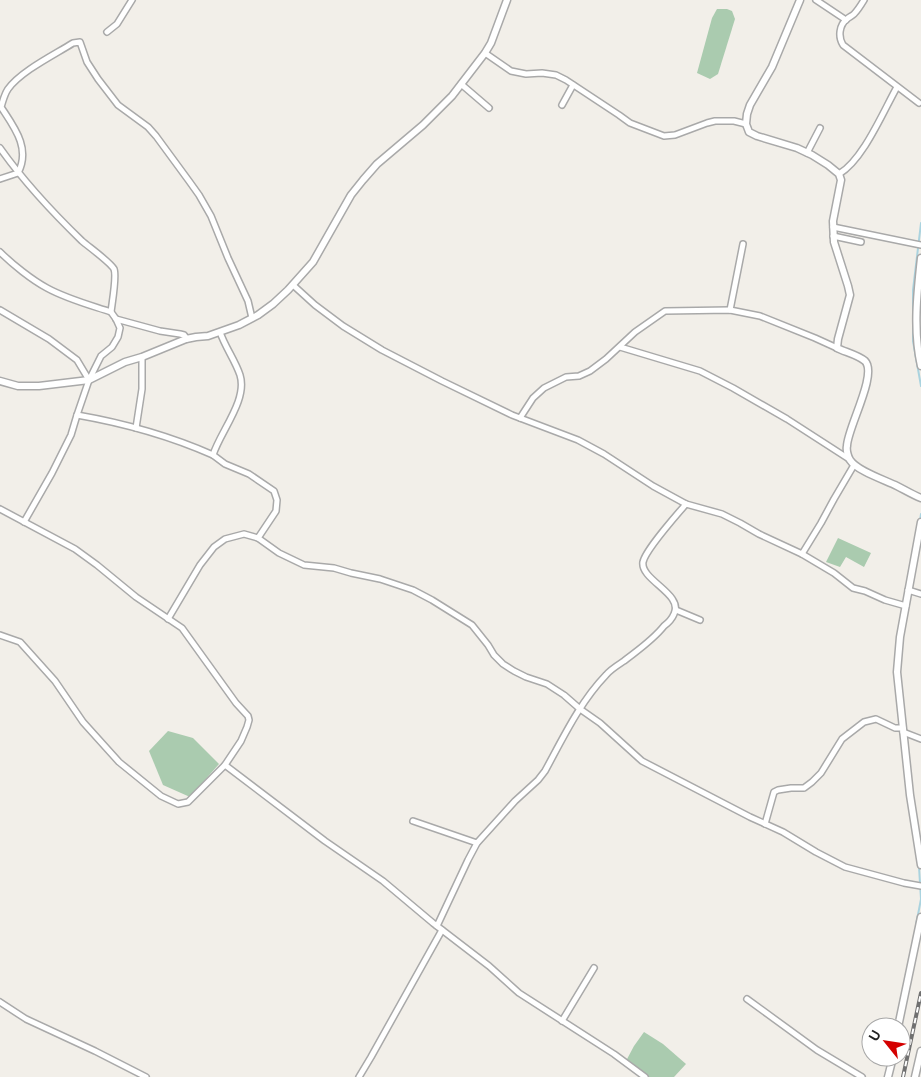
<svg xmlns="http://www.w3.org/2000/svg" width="921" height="1077" viewBox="0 0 921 1077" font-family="Figtree,sans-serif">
<rect width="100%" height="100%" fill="#f2efe9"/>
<g fill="#aacbaf">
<path d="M717,9h10l5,2 3,8 -17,55 -8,5 -13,-6 15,-55z"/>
<path d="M838,538l33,15 -7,14 -18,-10 -6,10 -14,-5z"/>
<path d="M168,731l25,7 26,26 -29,33 -27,-12 -14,-34z"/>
<path d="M644,1032l19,12 23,20 -12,13h-25l-23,-16 8,-15z"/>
</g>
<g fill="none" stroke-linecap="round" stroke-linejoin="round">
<g stroke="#aad3df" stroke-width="2">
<path d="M921,223l-8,67v51l8,45"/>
<path d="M920,521l1,-7"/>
<path d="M916,925l5,-26 -2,-32"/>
</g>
<g stroke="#a9a9a9" stroke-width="8">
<g id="minor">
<path d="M816,0l30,20"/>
<path d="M864,0c-3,5 -6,10 -10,14 -2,2 -5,3 -7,5 -8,6 -9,18 -4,26l76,58"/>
<path d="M107,32l10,-8 15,-24"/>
<path d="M485,53l26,18 15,3 16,-1 14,2 10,5 53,35 11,8 34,13 11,-1 32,-12 8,-2h19l12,3"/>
<path d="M461,84l28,24"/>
<path d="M562,105l11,-20"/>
<path d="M0,148c24,34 52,64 82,93 7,6 28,21 32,28 3,7 -2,34 -3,43l5,7 4,9 -2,9 -6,10 -11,9 -12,24 -12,35 -6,20 -19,38 -28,49"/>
<path d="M807,153l13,-25"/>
<path d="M839,174c24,-14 44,-62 58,-87"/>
<path d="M0,179l18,-6c13,-25 -4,-46 -17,-66 2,-6 3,-12 7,-18 13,-18 46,-34 65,-46l7,-1 7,20 11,17 20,26 30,22 8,9 33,45 10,14 12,21 17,42 20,43 4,17"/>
<path d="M833,227l88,18"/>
<path d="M833,236l28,6"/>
<path d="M0,252c12,12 32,28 47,36 20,11 43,17 64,24"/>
<path d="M293,285l22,20 28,21 39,24 60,31 70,34 66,25 26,14 49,32 33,18 36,10 18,9 19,11 43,20 19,-31 13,-24 20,-34"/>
<path d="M0,310l49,29 28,21 12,20"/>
<path d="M730,310l13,-66"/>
<path d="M116,319l44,12 20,3 4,1 3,4"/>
<path d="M220,332c5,15 15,28 20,43 8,25 -20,57 -27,80l12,9 24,10 25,17 3,9 -1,11 -18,27"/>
<path d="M620,347l80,24 33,17 54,31 62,40"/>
<path d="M77,415c46,8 93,21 136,40"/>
<path d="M520,418l13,-20 11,-10 22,-11 13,-1 11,-5 16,-12 29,-27 30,-21 65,-1 30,6 55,22 22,10"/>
<path d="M136,428l6,-39v-32"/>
<path d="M0,509l75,40 22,16 39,32 46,31 54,75 12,13 1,4 -2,7 -6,14 -16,24 100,76 58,40 50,42 56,43 30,27 95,61 31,23"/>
<path d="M802,554l32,19 19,15 12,3 20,9 21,6"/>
<path d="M908,590l13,4"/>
<path d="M676,610l24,10"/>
<path d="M168,619l32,-54 14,-18 11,-8 19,-5 14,4 21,15 25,12 30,3 17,5 29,6 33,11 19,10 40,25 16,20 6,10 9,9 11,7 12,6 21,7 17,11 16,14 20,14 42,38 108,56 33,15 33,20 29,15 59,16 17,3"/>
<path d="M0,635l20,7 35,39 28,41 36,40 42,34 17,8 10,-2 37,-37"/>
<path d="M903,732l18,7"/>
<path d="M413,821l64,22"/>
<path d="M765,824l9,-32 4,-2 13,-2h13l8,-6 9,-9 21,-34 22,-17 12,-3 19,9h8"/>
<path d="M437,926l31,-66 9,-17 38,-42 23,-21 7,-9c18,-33 35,-69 61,-96 5,-6 12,-10 18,-14 14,-11 29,-21 40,-35 4,-3 8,-7 10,-12 10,-20 -34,-34 -31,-52 3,-13 33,-46 43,-58"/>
<path d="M747,999l70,51 45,27"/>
<path d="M0,1002l26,17 69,32 51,26"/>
<path d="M562,1021l32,-53"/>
<path d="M359,1077l12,-20 71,-127"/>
</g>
</g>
<g stroke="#a9a9a9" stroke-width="9">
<g id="tertiary">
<path d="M800,0l-28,67 -22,38 -3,9 -1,10 3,8 8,4 40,12 15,7 16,10 11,9 2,6 -8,41 1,21 14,44 2,9 -12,44 -1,9c8,4 21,7 28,13 13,13 -18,68 -18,85 -1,4 1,11 3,14 7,11 35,20 47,26 8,4 16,9 24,12"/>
<path d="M921,258c-4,36 -8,73 0,108"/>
<path d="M0,381l18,5h21l50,-6 36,-18 17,-5 44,-18 10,-2 12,-1 31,-11 19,-10 15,-11 15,-14 25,-28 38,-67 12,-15 14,-16 46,-39 29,-29 33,-43 6,-10 16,-43"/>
<path d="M921,522l-21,115 -3,35 13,123 11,70"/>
<path d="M898,1027l23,-110"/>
<path d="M888,1077l5,-20"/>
<path d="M915,1077l6,-26"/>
</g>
</g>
<use href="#minor" stroke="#fff" stroke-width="5"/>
<use href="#tertiary" stroke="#fff" stroke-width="6"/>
<g stroke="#707070" stroke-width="4">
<path id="rail" d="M903,1077l18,-84"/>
</g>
<use href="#rail" stroke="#fff" stroke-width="2" stroke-dasharray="5.5" stroke-linecap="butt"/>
</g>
<g transform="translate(886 1042) rotate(300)"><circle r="24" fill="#ffffff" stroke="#a7a7a7"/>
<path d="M0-4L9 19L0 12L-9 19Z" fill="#d40000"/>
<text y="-8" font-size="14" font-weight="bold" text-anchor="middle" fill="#222222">U</text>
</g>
</svg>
